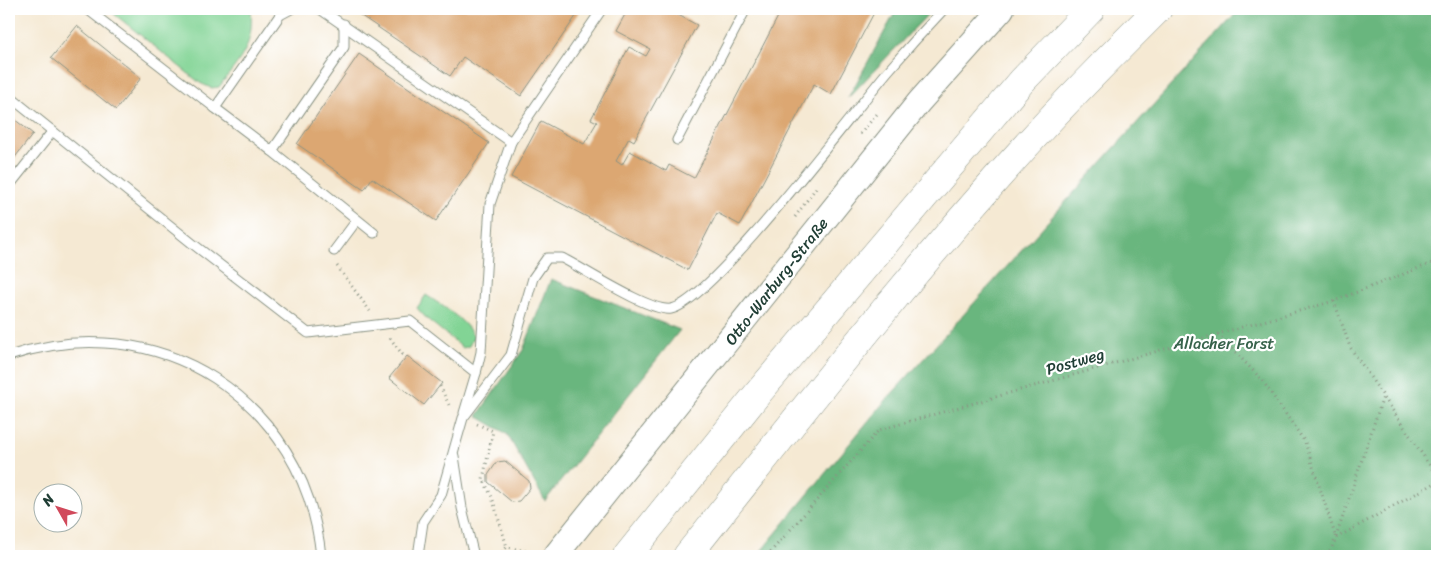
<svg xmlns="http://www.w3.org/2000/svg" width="1446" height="565" viewBox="0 0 1446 565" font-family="Sriracha,sans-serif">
<rect width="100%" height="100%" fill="#fff"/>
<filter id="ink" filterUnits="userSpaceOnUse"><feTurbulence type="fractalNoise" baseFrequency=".02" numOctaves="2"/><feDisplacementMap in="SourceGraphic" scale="10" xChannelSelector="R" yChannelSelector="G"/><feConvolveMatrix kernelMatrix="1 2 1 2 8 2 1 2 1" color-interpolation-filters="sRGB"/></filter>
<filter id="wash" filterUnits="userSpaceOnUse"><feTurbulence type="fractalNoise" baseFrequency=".0096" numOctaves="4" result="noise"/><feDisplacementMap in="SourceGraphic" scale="20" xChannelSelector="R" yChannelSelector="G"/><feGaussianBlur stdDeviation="1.12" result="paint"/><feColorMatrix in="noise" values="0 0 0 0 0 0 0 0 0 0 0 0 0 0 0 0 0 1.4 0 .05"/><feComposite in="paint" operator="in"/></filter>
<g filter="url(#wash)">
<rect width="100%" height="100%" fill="#f5e9d3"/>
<g fill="#82d495" stroke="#508864">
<path d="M108,9h143c3,38 -10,49 -32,78l-8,1 -11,-5z"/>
<path d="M426,295c18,12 37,23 48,41l-5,10 -6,2 -37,-30 -9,-10z"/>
</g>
<g fill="#69b67e" stroke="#447a59">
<path d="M897,9h36l-85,89z"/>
<path d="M1240,9h197v547h-680l122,-148z"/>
<path d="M551,279l129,51 -135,171 -38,-67 -30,-18 46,-66z"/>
</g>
<g id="blocks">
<g fill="#dca772">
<path d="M351,9h230l-60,87 -58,-39 -13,19z"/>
<path d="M628,9h39l30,16 -63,116 -5,-3 -13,23 6,4 8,-14 36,20 3,-6 25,13 88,-169h94l-45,85 -17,-10 -74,141 -23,-12 -29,57 -177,-93 30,-56 43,23 13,-22 -6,-3 38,-72 17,9 4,-7 -34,-18z"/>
<path d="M77,26l64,52 -25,32 -65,-52z"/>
<path d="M359,54l130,89 -53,78 -64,-43 -8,12 -67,-46z"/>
<path d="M9,115l24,19 -24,31z"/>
<path d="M407,356l35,27 -18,22 -35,-27z"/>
<path d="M505,461l24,20 1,7 -11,13 -7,1 -24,-20v-7l9,-13z"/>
</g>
</g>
</g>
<g filter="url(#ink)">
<use href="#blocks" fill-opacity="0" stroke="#8a9384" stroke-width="1"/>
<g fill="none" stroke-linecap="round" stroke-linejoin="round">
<g stroke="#8a9384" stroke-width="11">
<g id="service">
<path d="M87,9l128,99 65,-93 11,-6"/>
<path d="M320,9l191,133 -21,62 -9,148 -5,21"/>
<path d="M9,96l184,148 115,89 102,-12 66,52 -12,40"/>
<path d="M215,108l57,43 72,-104v-23"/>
<path d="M677,140l69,-131"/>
<path d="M511,142l91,-133"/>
<path d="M272,151l102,82"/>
<path d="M9,186l43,-54"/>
<path d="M334,251l23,-31"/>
<path d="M9,356c149,-50 296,43 312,200"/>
<path d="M454,456l8,52 12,48"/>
<path d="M418,556l5,-34 18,-27 22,-77 48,-63 22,-77 14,-20h15c22,11 87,54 109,51 39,-6 183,-198 217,-238 18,-21 37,-42 56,-62"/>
</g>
</g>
<g stroke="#8a9384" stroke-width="26">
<path id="secondary" d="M555,556l364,-454 83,-93"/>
</g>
<g stroke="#8a9384" stroke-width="29">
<g id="motorway">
<path d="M627,556l132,-164 263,-311 69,-72"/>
<path d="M687,556c120,-151 239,-303 370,-444 33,-35 67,-69 101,-103"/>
</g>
</g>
<g stroke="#8a9384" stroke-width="3" stroke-dasharray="1 4" stroke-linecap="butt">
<path d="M860,134l17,-20"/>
<path d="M795,217l23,-32"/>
<path d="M337,266l33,45"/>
<path d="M1334,301l16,46 87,129"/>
<path d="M1218,334l44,46 43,62 31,96"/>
<path d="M390,338l15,20"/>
<path d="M440,386l9,19"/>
<path d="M477,424l16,7 -10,48 9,18 15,50"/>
<path d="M1336,537l47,-140"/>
<path d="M499,556l8,-9 23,5 3,-1"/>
<path d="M767,556l112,-126 455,-129 103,-40"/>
<path d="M1328,556l8,-18 101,-56"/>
</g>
<use href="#service" stroke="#fff" stroke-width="9"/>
<use href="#secondary" stroke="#fff" stroke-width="24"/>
<use href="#motorway" stroke="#fff" stroke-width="28"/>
</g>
</g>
<g text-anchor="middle" stroke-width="4.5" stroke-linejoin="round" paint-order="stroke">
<g font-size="16" fill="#1f3d34" stroke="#fff">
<text transform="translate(776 281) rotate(-52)" y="6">Otto-Warburg-Straße</text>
<text transform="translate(1075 361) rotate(-16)" y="6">Postweg</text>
</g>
<g font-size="16" fill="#38634c" stroke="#fff">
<text x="1224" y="349">Allacher Forst</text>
</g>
</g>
<rect width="1446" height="565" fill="none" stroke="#fff" stroke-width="30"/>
<g transform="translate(58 508) rotate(309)"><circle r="24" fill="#ffffff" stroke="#a5b1ae"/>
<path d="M0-4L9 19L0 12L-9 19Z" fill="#d1495b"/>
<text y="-8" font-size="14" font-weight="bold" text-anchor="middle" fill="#1f3d34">N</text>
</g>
</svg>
